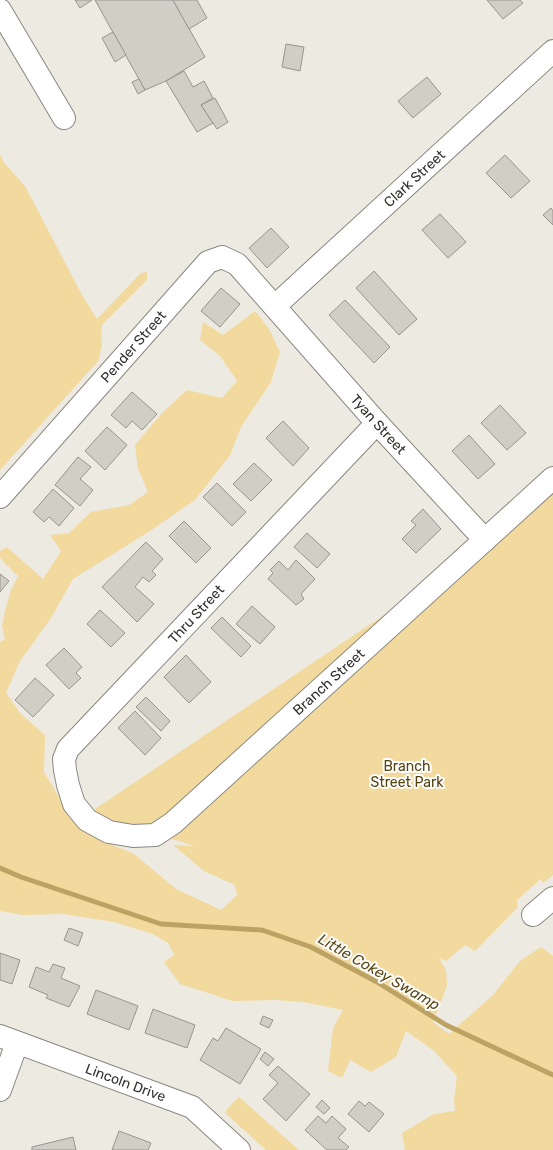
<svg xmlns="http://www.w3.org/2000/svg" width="553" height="1150" viewBox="0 0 553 1150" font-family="Rubik,sans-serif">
<rect width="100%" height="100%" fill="#edeae2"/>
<g fill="#f2d99e">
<path d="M0,155l5,9 20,22 57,109 15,24 44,-46 6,-1v8l-45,45 -1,11 1,7 -3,17 -99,110z"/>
<path d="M255,311l14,18 11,23 -9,30 -30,45 -11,28 -35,45 -45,31 -77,48 -22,39 -31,43 -14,32 15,21 24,21 -1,37 27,45 25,21 38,16 42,35 45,21 16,-15 -2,-10 -31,-14 -31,-26 22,1 -106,-33 417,-280 47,-49v391l-10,8 -2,-4 -24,21v8l-42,43 -10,-6 -19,16 -7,-3 7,12 1,16 -14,36 16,12 44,-39 27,-34 21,-14 12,9v194h-148l-3,-17 32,-19 21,-3 -1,-11 3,-24 -23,-25 -28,-20 -10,26 -25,15 -21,-12 -8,18 -14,-7 5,-43 10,-18 -40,-8 -27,-2 -43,1 -53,-17 -16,-22 10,-7 -6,-12 -15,-9 -39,-12 -50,-8 -41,1 -23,-4v-269l5,-3 -3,-13 4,-19 5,-17 7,-14 -18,-18v-7l7,-4 36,32 18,-28 -11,-16 19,-2 22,-21 38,-7 19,-13 -10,-23 -3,-24 27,-32 25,-23 35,8 15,-17 -17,-25 -20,-16 3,-18 20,13z"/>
<path d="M239,1097l60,53h-33l-41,-37 3,-5z"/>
</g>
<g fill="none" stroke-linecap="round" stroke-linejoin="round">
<path stroke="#bda363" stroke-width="5" d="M0,868l21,9 140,47 101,6 49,17 66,35 69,43 107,50"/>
</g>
<g fill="#d1cec6" stroke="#98958e">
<path d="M75,0h17l-12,8z"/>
<path d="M95,0h78l32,57 -39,24 -21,9z"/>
<path d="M173,0h24l10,18 -18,11z"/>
<path d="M487,0h33l3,3 -20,16z"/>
<path d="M113,32l13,23 -11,7 -13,-24z"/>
<path d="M286,44l18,3 -4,24 -18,-4z"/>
<path d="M184,71l9,16 11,-6 9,17 -12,7 12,18 -16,9 -31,-51z"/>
<path d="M427,77l14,17 -28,24 -15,-17z"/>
<path d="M139,79l6,11 -7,4 -6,-12z"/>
<path d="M215,98l13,24 -11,7 -16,-24z"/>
<path d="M505,155l25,26 -19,17 -25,-25z"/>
<path d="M551,208l2,3v14l-10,-10z"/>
<path d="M440,214l26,28 -18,16 -26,-28z"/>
<path d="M271,228l18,19 -22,21 -18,-20z"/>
<path d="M374,271l43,48 -18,16 -43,-47z"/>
<path d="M221,288l19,16 -20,23 -19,-16z"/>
<path d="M345,300l45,47 -16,16 -45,-48z"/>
<path d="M132,392l25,22 -15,16 -10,-9 -6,7 -15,-13z"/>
<path d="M500,405l26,28 -19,17 -26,-27z"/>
<path d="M283,421l26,27 -16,18 -27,-28z"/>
<path d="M107,427l20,18 -22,25 -20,-19z"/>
<path d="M469,435l26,29 -17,15 -26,-28z"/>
<path d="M78,457l13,10 -11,12 13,11 -13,16 -25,-21z"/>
<path d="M254,463l18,17 -21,21 -18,-17z"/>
<path d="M217,483l29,29 -14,14 -29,-29z"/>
<path d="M53,489l21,19 -15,18 -10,-9 -5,5 -11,-10z"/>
<path d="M423,509l18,20 -25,24 -14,-14 14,-14 -5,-4z"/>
<path d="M184,521l27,27 -15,15 -27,-27z"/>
<path d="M307,533l23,21 -13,14 -23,-21z"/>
<path d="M146,542l17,17 -11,12 4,4 -7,7 -6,-5 -8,10 19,17 -17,18 -35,-35z"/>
<path d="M296,560l19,19 -14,15 3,5 -8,6 -28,-26 5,-6 -3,-3 9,-9 9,9z"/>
<path d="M0,574l9,7 -9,11z"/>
<path d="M252,606l23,21 -15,17 -24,-20z"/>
<path d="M100,610l25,23 -14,14 -24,-23z"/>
<path d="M222,617l29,29 -10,11 -30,-29z"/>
<path d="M64,648l18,19 -6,6 5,5 -12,11 -23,-24z"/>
<path d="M186,655l25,27 -22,21 -25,-26z"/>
<path d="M35,678l19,17 -21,22 -18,-17z"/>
<path d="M146,697l24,24 -9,10 -25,-24z"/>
<path d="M135,711l26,27 -16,17 -27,-27z"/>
<path d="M69,928l14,5 -5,13 -14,-6z"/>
<path d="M0,953l20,7 -8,24 -12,-4z"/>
<path d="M53,964l12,4 -4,10 19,8 -11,21 -23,-9 2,-3 -19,-8 7,-20 13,5z"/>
<path d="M96,990l42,16 -9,24 -42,-16z"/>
<path d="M153,1009l42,16 -8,23 -42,-15z"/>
<path d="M263,1016l10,4 -4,8 -9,-4z"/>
<path d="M226,1028l35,21 -21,35 -40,-24 13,-22 5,3z"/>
<path d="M265,1052l9,7 -6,7 -8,-7z"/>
<path d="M278,1066l32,28 -24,27 -23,-22 15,-16 -9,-8z"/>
<path d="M322,1100l8,8 -6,6 -8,-7z"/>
<path d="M359,1101l6,5 4,-4 15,12 -15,18 -21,-18z"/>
<path d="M318,1116l8,7 6,-7 14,13 -8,9 11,9 -3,3h-19l-22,-20z"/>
<path d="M119,1131l32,12 -3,7h-36z"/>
<path d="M73,1137l3,13h-44v-3z"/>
</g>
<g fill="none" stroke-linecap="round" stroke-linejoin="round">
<g stroke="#8a8780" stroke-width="24">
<g id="minor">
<path d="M0,10l64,108"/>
<path id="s1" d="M275,306l278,-255"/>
<path id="s2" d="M377,423l-309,326 -4,10 1,11 3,15 6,19 13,16 22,12 24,4 22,-1 18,-12 380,-345"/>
<path id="s3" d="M0,497l208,-235 14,-5 15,7 140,159 108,117"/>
<path d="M533,915l20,-17"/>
<path id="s4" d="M0,1036l192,71 47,43"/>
<path d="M0,1090l17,-47"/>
</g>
</g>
<use href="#minor" stroke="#fff" stroke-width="22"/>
</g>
<g text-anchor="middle" stroke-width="4" stroke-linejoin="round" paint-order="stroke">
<g font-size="14" fill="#32312e" stroke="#fff">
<text dy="5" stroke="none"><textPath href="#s1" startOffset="189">Clark Street</textPath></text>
<text dy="5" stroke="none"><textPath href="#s3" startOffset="201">Pender Street</textPath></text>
<text dy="5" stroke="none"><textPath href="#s3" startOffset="559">Tyan Street</textPath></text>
<text transform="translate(196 614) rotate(-47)" y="5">Thru Street</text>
<text dy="5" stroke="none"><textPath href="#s2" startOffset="830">Branch Street</textPath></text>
<text dy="5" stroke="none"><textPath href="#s4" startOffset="134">Lincoln Drive</textPath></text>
</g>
<g font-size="14" fill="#55420f" stroke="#fff">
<text x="407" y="771">Branch<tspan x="407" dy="16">Street Park</tspan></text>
</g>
<g font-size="15" font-style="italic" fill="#5c4917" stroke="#fff">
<text transform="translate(379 972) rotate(30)" y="5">Little Cokey Swamp</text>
</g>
</g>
</svg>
